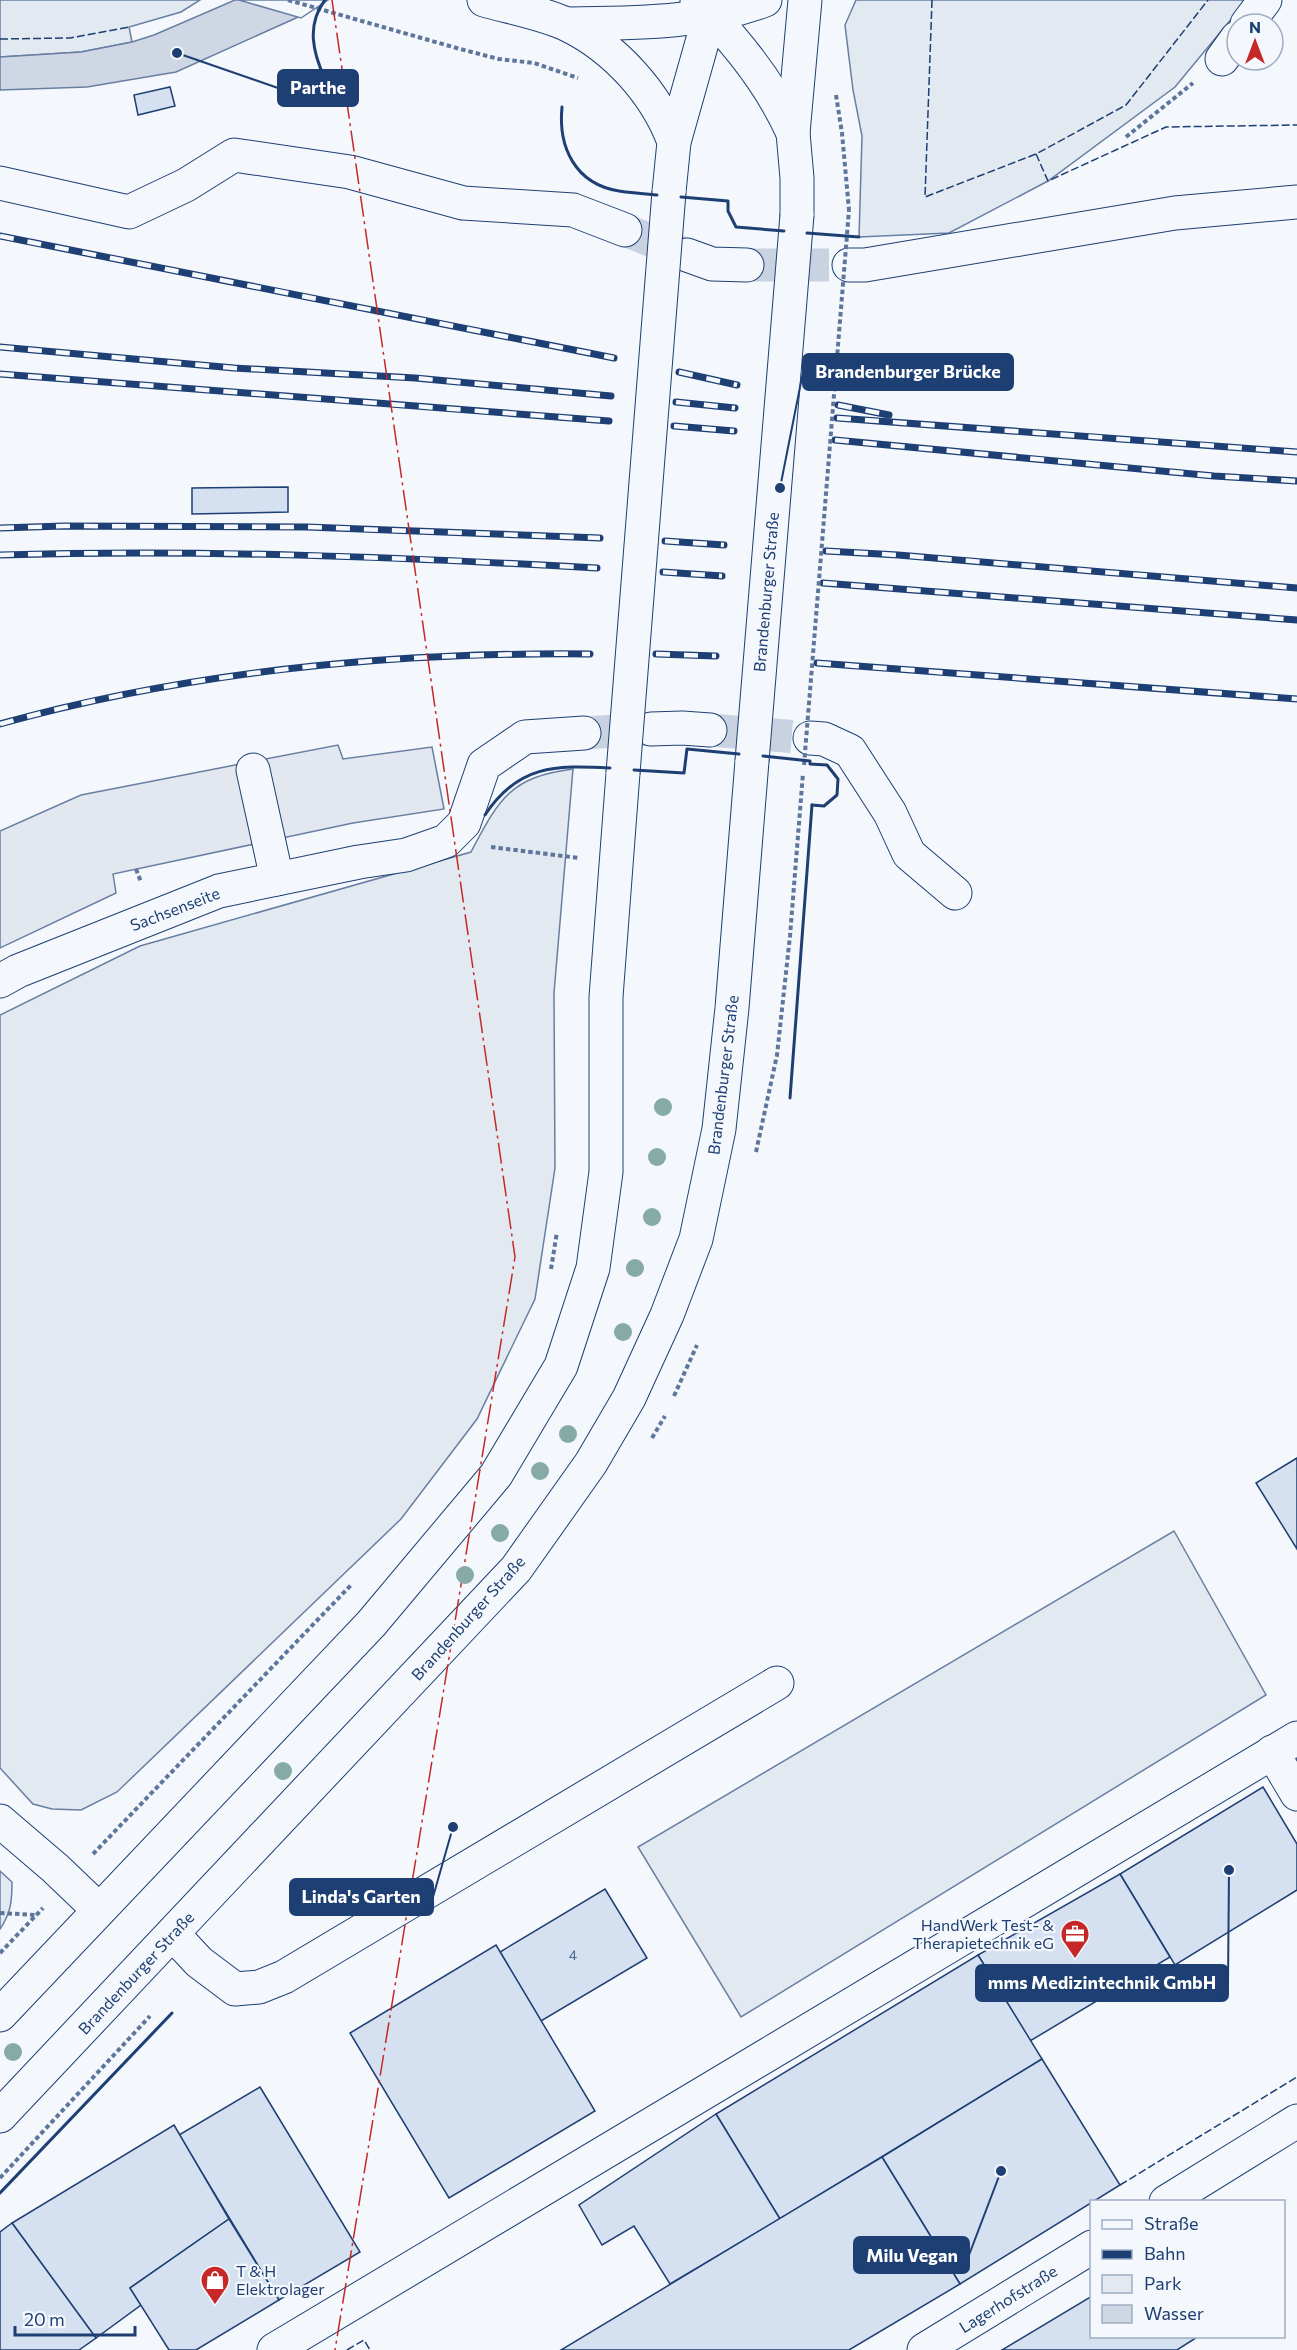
<svg xmlns="http://www.w3.org/2000/svg" width="1297" height="2350" viewBox="0 0 1297 2350" font-family="Commissioner,sans-serif">
<rect width="100%" height="100%" fill="#f4f7fb"/>
<g fill="#e3e9f0" stroke="#687fa3" stroke-width="1.5">
<path d="M0,0h200l-19,12 -52,15 3,15 -51,10 -81,5z"/>
<path d="M856,0h391l-72,87 -127,94 -99,52 -90,4 3,-101 -9,-46 -8,-65z"/>
<path d="M573,769l-19,224 1,175 -20,131 -58,120 -76,100 -284,273 -36,18 -29,-1 -19,-5 -33,-36v-753l140,-69 331,-94c28,-53 39,-75 102,-83z"/>
<path d="M1174,1531l92,164 -525,322 -103,-170z"/>
<path d="M0,1871l12,11c0,19 -1,31 -12,47z"/>
</g>
<path fill="#e3e8f0" stroke="#687fa3" stroke-width="1.5" d="M338,745l5,14 89,-12 12,62 -91,14 -240,51 3,19 -116,55v-117l81,-36z"/>
<path fill="#cfd7e4" stroke="#687fa3" stroke-width="1.5" d="M235,0h90l-29,18 -120,54 -89,15 -87,3v-33l81,-5 51,-10 22,-7z"/>
<path fill="#f4f7fb" stroke="#687fa3" stroke-width="1.5" d="M239,0h89l-27,18z"/>
<g fill="#d5e0f0" stroke="#1d3f73" stroke-width="1.5">
<path d="M170,87l5,19 -37,9 -4,-20z"/>
<path d="M288,487v25l-96,2v-26z"/>
<path d="M1297,1458v91l-41,-66z"/>
<path d="M1263,1787l34,57v46l-122,75 -55,-91z"/>
<path d="M1120,1874l50,83 -140,84 -52,-86z"/>
<path d="M605,1889l42,69 -106,63 -41,-69z"/>
<path d="M496,1945l99,166 -146,87 -99,-165z"/>
<path d="M978,1955l64,104 -262,160 -64,-105z"/>
<path d="M1042,2059l78,126 -160,99 -78,-127z"/>
<path d="M260,2087l100,165 -81,48 -100,-165z"/>
<path d="M716,2114l64,105 -110,65 -36,-58 -32,19 -23,-40z"/>
<path d="M174,2125l55,94 -99,69 11,17 -45,33 -84,-115z"/>
<path d="M882,2157l78,127 -111,66h-288z"/>
<path d="M229,2219l50,81 -83,50h-27l-39,-62z"/>
<path d="M12,2223l84,115 -17,12h-79v-118z"/>
<path d="M1092,2296v40h107l-22,14h-175z"/>
</g>
<g fill="none" stroke-linecap="round" stroke-linejoin="round">
<g stroke="#c9d2e0" stroke-width="33" stroke-dasharray="33 16" stroke-linecap="butt">
<path d="M625,230l62,25"/>
<path d="M747,265h102"/>
<path d="M710,730l100,8"/>
<path d="M584,733l67,-4"/>
</g>
<g stroke="#1d3f73" stroke-width="35">
<g id="minor">
<path d="M1247,24l18,-24"/>
<path d="M1222,59l15,-21"/>
<path d="M0,183l129,29 57,-27 48,-30 116,17 113,31 110,7 52,20"/>
<path d="M687,255l25,9 35,1"/>
<path d="M849,265h16l310,-52 122,-11"/>
<path d="M651,729l31,-1 28,2"/>
<path d="M810,738l14,1 26,12 40,62 19,41 46,39"/>
<path d="M253,770l24,109"/>
<path d="M0,981l18,-10 201,-80 140,-29 47,-7 40,-14 18,-18 20,-58 41,-28 59,-4"/>
<path d="M1272,1752l25,42"/>
<path d="M0,1821l55,47 44,42"/>
<path d="M173,1934l26,28 36,27 24,-2 25,-10 493,-294"/>
<path d="M1166,2202l131,-81"/>
<path d="M274,2350l1023,-612"/>
<path d="M924,2350l168,-103"/>
</g>
</g>
<g stroke="#1d3f73" stroke-width="35">
<g id="major">
<path d="M484,0c25,7 62,14 84,25 47,23 88,68 106,117"/>
<path d="M697,2c39,38 74,82 96,131"/>
<path d="M567,24c66,-1 135,0 198,-24"/>
<path d="M669,192l5,-50 40,-142"/>
<path d="M797,215v-37l-4,-45 12,-133"/>
<path d="M0,2015l371,-391 125,-149 65,-109 32,-98 13,-96v-175l17,-224"/>
<path d="M0,2116l516,-547 75,-106 38,-65 38,-83 29,-76 23,-110 13,-121 20,-247"/>
</g>
</g>
<g stroke="#5e769c" stroke-width="4" stroke-dasharray="4.5 3" stroke-linecap="butt">
<path d="M288,0l172,49 39,10 35,4 44,15"/>
<path d="M836,95l6,38 7,77"/>
<path d="M1126,137l67,-54"/>
<path d="M491,847l88,11"/>
<path d="M136,869l5,13"/>
<path d="M756,1152l21,-97 13,-119 13,-163"/>
<path d="M551,1269l6,-37"/>
<path d="M674,1396l23,-51"/>
<path d="M652,1438l13,-22"/>
<path d="M93,1854l258,-269"/>
<path d="M0,1913l35,2"/>
<path d="M0,1953l43,-45"/>
<path d="M0,2178l150,-162"/>
</g>
<use href="#minor" stroke="#f4f7fb" stroke-width="33"/>
<use href="#major" stroke="#f4f7fb" stroke-width="33"/>
<g stroke="#1d3f73" stroke-width="7">
<g id="rail">
<path d="M0,236l614,122"/>
<path d="M0,347l234,21 181,10 196,18"/>
<path d="M679,372l58,13"/>
<path d="M0,374l609,47"/>
<path d="M676,402l59,6"/>
<path d="M838,405l51,10"/>
<path d="M837,418l460,34"/>
<path d="M674,426l60,5"/>
<path d="M835,440l379,36 83,5"/>
<path d="M0,528l64,-2 243,1 293,11"/>
<path d="M665,541l59,4"/>
<path d="M826,551l72,4 399,33"/>
<path d="M0,555c199,-6 398,2 597,13"/>
<path d="M663,572l59,4"/>
<path d="M823,583l474,37"/>
<path d="M656,654l60,2"/>
<path d="M817,663l480,36"/>
<path d="M0,724c191,-53 392,-72 590,-70"/>
</g>
</g>
<use href="#rail" stroke="#f4f7fb" stroke-width="4.5" stroke-dasharray="14" stroke-linecap="butt"/>
<g stroke="#1d3f73" stroke-width="35" stroke-linecap="butt">
<g id="major-bridge">
<path d="M752,761l45,-546"/>
<path d="M623,773l46,-581"/>
</g>
</g>
<path stroke="#5e769c" stroke-width="4" stroke-dasharray="4.5 3" stroke-linecap="butt" d="M804,765l45,-555"/>
<use href="#major-bridge" stroke="#f4f7fb" stroke-width="33"/>
<g stroke="#1d3f73" stroke-width="1.5" stroke-dasharray="8 3" stroke-linecap="butt">
<path d="M932,0l-7,197 111,-43 90,-49 82,-105"/>
<path d="M0,39l70,-1 59,-11"/>
<path d="M1036,154l12,27 118,-54 131,-2"/>
<path d="M1120,2185l177,-108"/>
<path d="M347,2350l17,-10 6,10"/>
</g>
<g stroke="#1d3f73" stroke-width="3">
<path d="M325,79c-12,-26 -19,-54 0,-79"/>
<path d="M562,107c-4,40 13,77 57,84 13,2 26,3 38,4"/>
<path d="M681,197l47,4v10l8,16 48,4"/>
<path d="M807,233l52,4"/>
<path d="M763,756l47,5v3l17,1 11,14 -1,16 -13,11 -12,-1"/>
<path d="M634,770l50,3 3,-24 52,5"/>
<path d="M485,815c33,-50 70,-50 125,-47"/>
<path d="M790,1098l22,-293"/>
<path d="M0,2193l172,-180"/>
</g>
<path stroke="#c62828" stroke-width="1.5" stroke-dasharray="21 4.5 3 4.5" stroke-linecap="butt" d="M332,0l183,1257 -180,1093"/>
</g>
<g fill="#86aba6">
<circle cx="663" cy="1107" r="9"/>
<circle cx="657" cy="1157" r="9"/>
<circle cx="652" cy="1217" r="9"/>
<circle cx="635" cy="1268" r="9"/>
<circle cx="623" cy="1332" r="9"/>
<circle cx="568" cy="1434" r="9"/>
<circle cx="540" cy="1471" r="9"/>
<circle cx="500" cy="1533" r="9"/>
<circle cx="465" cy="1575" r="9"/>
<circle cx="283" cy="1771" r="9"/>
<circle cx="13" cy="2052" r="9"/>
</g>
<defs>
<g id="office-pin" transform="scale(1.5)"><path d="M0 17L-7.5 6A9.5 9.5 0 1 1 7.5 6Z" fill="#c62828" stroke="#f4f7fb"/><path d="M-6-3h4V-5.5h4V-3h4V5H-6ZM-1-4.5V-3h2v-1.5ZM-6 0V1H6V0Z" fill="#fff"/></g>
<g id="shop-pin" transform="scale(1.5)"><path d="M0 17L-7.5 6A9.5 9.5 0 1 1 7.5 6Z" fill="#c62828" stroke="#f4f7fb"/><path d="M-5-2.5h2.3a2.7 3.5 0 0 1 5.4 0H5L5.5 6h-11ZM-1.5-2.5h3a1.5 2.3 0 0 0-3 0Z" fill="#fff"/></g>
</defs>
<g fill-rule="evenodd">
<use href="#office-pin" x="1075" y="1934"/>
<use href="#shop-pin" x="215" y="2280"/>
</g>
<g text-anchor="middle" stroke-width="4.5" stroke-linejoin="round" paint-order="stroke">
<g font-size="14" fill="#4b6792">
<text x="573" y="1960">4</text>
</g>
<g font-size="16" fill="#1d3f73" stroke="#f4f7fb">
<text transform="translate(766 592) rotate(-85)" y="6">Brandenburger Straße</text>
<text transform="translate(175 909) rotate(-21)" y="6">Sachsenseite</text>
<text transform="translate(723 1075) rotate(-83)" y="6">Brandenburger Straße</text>
<text transform="translate(468 1618) rotate(-48)" y="6">Brandenburger Straße</text>
<text transform="translate(136 1973) rotate(-47)" y="6">Brandenburger Straße</text>
<text transform="translate(1008 2299) rotate(-32)" y="6">Lagerhofstraße</text>
</g>
<g font-size="16" fill="#1d3f73" stroke="#f4f7fb" text-anchor="end">
<text x="1054" y="1931">HandWerk Test- &amp;<tspan x="1054" dy="18">Therapietechnik eG</tspan></text>
<text x="236" y="2277" text-anchor="start">T &amp; H<tspan x="236" dy="18">Elektrolager</tspan></text>
</g>
</g>
<path fill="none" stroke="#1d3f73" stroke-width="2" d="M177 53L278 88M780 488L803 372M453 1827L433 1897M1229 1870L1228 1983M1001 2171L969 2255"/>
<g fill="#1d3f73" stroke="#f4f7fb" stroke-width="2">
<circle cx="177" cy="53" r="6"/>
<circle cx="780" cy="488" r="6"/>
<circle cx="453" cy="1827" r="6"/>
<circle cx="1229" cy="1870" r="6"/>
<circle cx="1001" cy="2171" r="6"/>
</g>
<g fill="#1d3f73" stroke="#1d3f73" stroke-width="2">
<rect x="278" y="70" width="80" height="36" rx="6"/>
<rect x="803" y="354" width="210" height="36" rx="6"/>
<rect x="290" y="1879" width="143" height="36" rx="6"/>
<rect x="976" y="1965" width="252" height="36" rx="6"/>
<rect x="854" y="2237" width="115" height="36" rx="6"/>
</g>
<g font-size="18" text-anchor="middle" font-weight="bold" fill="#fff">
<text x="318" y="94">Parthe</text>
<text x="908" y="378">Brandenburger Brücke</text>
<text x="361" y="1903">Linda's Garten</text>
<text x="1102" y="1989">mms Medizintechnik GmbH</text>
<text x="912" y="2262">Milu Vegan</text>
</g>
<rect x="1090" y="2200" width="195" height="138" fill="#f4f7fb" stroke="#9eadc5" stroke-width="1.5"/>
<rect x="1102" y="2220" width="30" height="9" fill="#f4f7fb" stroke="#9eadc5" stroke-width="1.5"/>
<text x="1144" y="2230" font-size="18" fill="#1d3f73">Straße</text>
<rect x="1102" y="2250" width="30" height="9" fill="#1d3f73" stroke="#9eadc5" stroke-width="1.5"/>
<text x="1144" y="2260" font-size="18" fill="#1d3f73">Bahn</text>
<rect x="1102" y="2275" width="30" height="18" fill="#e3e9f0" stroke="#9eadc5" stroke-width="1.5"/>
<text x="1144" y="2290" font-size="18" fill="#1d3f73">Park</text>
<rect x="1102" y="2305" width="30" height="18" fill="#cfd7e4" stroke="#9eadc5" stroke-width="1.5"/>
<text x="1144" y="2320" font-size="18" fill="#1d3f73">Wasser</text>
<g transform="translate(1255 42)"><circle r="28" fill="#f4f7fb" stroke="#9eadc5" stroke-width="1.5"/>
<path d="M0-4.5L10 22L0 15L-10 22Z" fill="#c62828"/>
<text y="-9" font-size="16" font-weight="bold" text-anchor="middle" fill="#1d3f73">N</text>
</g>
<path d="M15 2326v9h120v-9" fill="none" stroke="#1d3f73" stroke-width="3"/>
<text x="24" y="2326" font-size="18" fill="#1d3f73" stroke="#f4f7fb" stroke-width="4.5" paint-order="stroke">20 m</text>
</svg>
